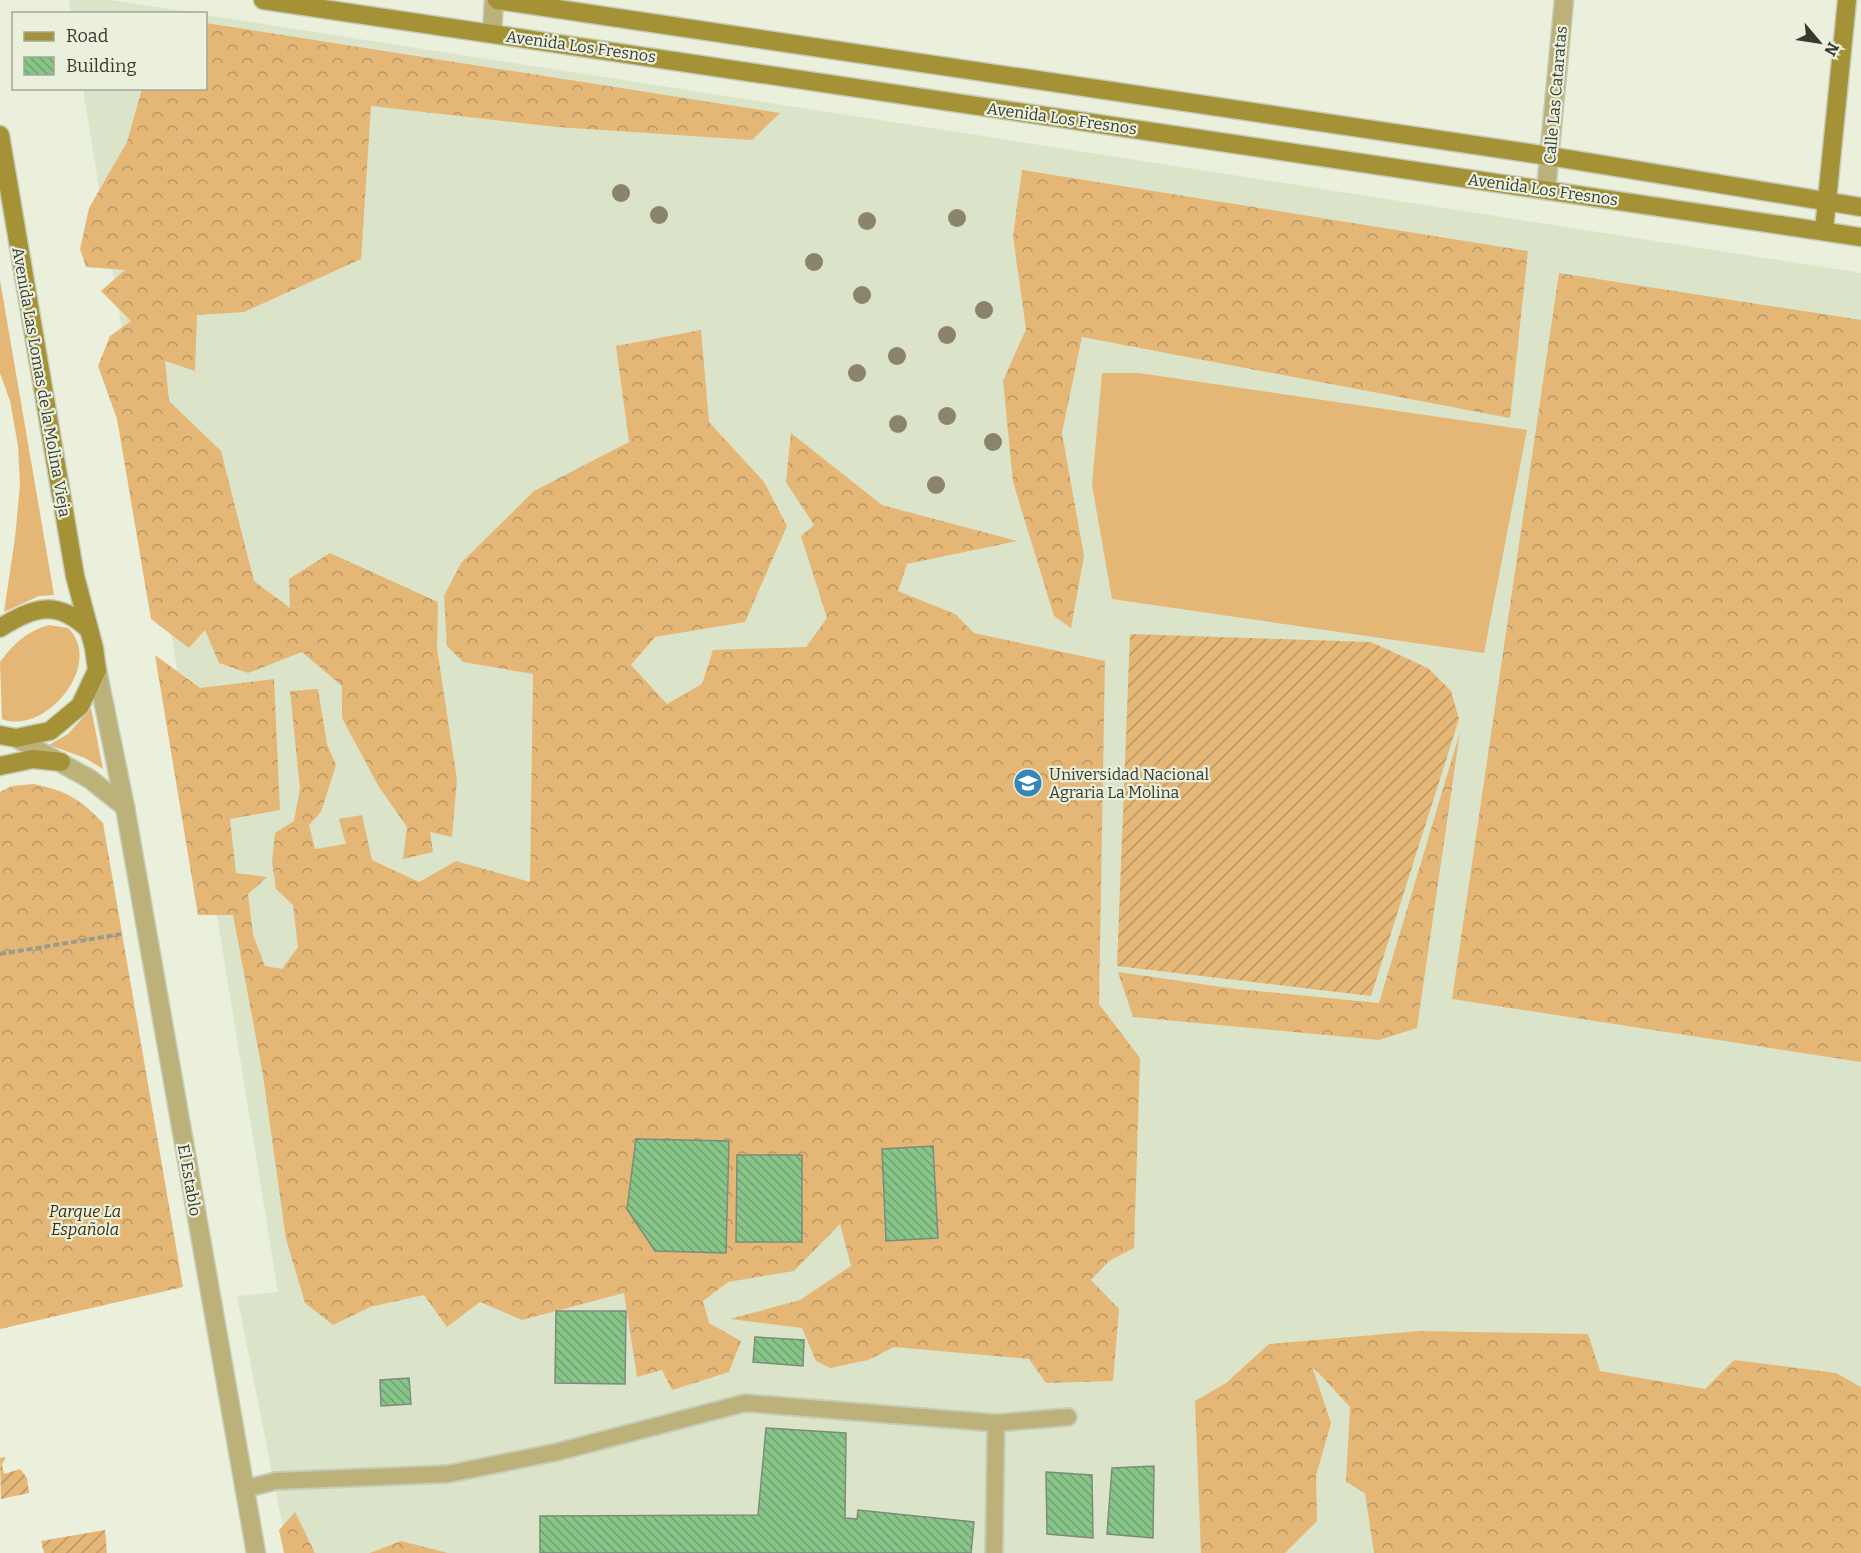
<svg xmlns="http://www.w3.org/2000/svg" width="1861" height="1553" viewBox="0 0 1861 1553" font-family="Bitter,serif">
<defs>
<pattern id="forest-crowns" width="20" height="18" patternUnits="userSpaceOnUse" patternTransform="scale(1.5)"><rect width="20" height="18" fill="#e5b777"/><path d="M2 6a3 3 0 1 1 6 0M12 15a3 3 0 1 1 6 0" fill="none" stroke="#bb9662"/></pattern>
<pattern id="garden-furrows" width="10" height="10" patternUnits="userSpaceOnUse" patternTransform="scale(1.5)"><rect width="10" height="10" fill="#e5b777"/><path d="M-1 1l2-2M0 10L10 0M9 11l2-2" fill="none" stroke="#bb9662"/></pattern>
<pattern id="building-back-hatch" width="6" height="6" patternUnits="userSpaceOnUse" patternTransform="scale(1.5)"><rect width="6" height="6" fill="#88c588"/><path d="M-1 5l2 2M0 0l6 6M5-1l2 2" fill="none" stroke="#70a170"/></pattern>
</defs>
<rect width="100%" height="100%" fill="#eaf0dc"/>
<g fill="#dbe3c9">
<path d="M69,0h41l86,13h-125z"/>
<path d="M206,15l1655,258v1280h-1573l-51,-257 41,-4 -195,-1203 123,-1z"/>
</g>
<g fill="#e5b777">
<path d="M0,280l54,315 -15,1 -35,16 11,-74 5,-54 -2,-38 -8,-45 -10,-28z"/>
<path d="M1102,373h37l388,57 -43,223 -372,-54 -20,-114z"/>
<path d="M49,625l19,3c37,36 -23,108 -66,91l-2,-57c13,-18 27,-31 49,-37z"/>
<path d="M91,708l12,61 -18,-11 -36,-13 19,-11z"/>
</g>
<g fill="url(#forest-crowns)">
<path d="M206,23l574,90 -28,27 -195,-13 -186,-21 -10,153 -117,53 -47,3 -2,56 -30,-10 4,40 52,50 33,130 36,27 -1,-29 41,-26 108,49 -1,46 20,132 -5,57 -22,-5 3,20 -30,7 4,-32 -28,-40 -37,-69v-32l-40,-34 -54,21 -29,-10 -14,-33 -16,18 -38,-29 -34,-200 -19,-53 12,-30 21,-15 -30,-30 24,-21 -39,-3 -6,-18 9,-41 38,-66 15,-53 64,-1z"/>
<path d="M1022,170l506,81 -18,167 -428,-81 -20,96 22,123 -13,72 -17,-12 -41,-134 -10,-101 23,-52 -13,-93z"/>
<path d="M1559,273l302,47v742l-409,-63z"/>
<path d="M701,330l8,92 55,60 23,44 -42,96 -90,15 -24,28 36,39 35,-20 11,-34 93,-3 21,-29 -26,-82 13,-11 -28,-43 5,-49 91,72 135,36 -110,23 -9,27 57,23 19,19 131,28 -6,343 41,54 -6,190 -25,13 -18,19 28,29 -6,72 -67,2 -17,-24 -135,-12 -26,13 -38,8 -14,-7 -14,-33 -72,-9 70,-19 51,-34 -11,-42 -46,47 -66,11 -25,19 6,22 32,18 -12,31 -57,18 -10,-20 -25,7 -13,-84 -102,27 -42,-18 -33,25 -23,-32 -54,12 -37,18 -28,-22 -19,-64 -23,-164 -30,-160h-35l-43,-260 45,33 74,-9 6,131 -50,9 6,54 31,4 -19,17 5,41 12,31 17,3 16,-22 -5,-42 -17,-16 -4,-27 3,-29 19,-12 6,-32 -10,-98 28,-2 9,55 9,21 -15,47 -12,13 6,24 31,-5 -7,-25 23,-4 10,45 47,22 37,-21 74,21 3,-208 -70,-12 -16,-16 -3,-50 17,-33 73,-72 95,-49 -13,-96z"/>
<path d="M1460,732l-43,296 -38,12 -246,-23 -15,-45 118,17 143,14z"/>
<path d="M34,784c33,7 46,15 69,39l80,464 -183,42v-537l12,-6z"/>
<path d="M1419,1331l169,3 12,37 105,18 29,-29 102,13 25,14v166h-487l-9,-60 -19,-11 4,-75 -38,-41 19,57 -15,53 1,45 -32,32h-84l-6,-152 31,-18 43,-39z"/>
<path d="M295,1512l20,41h-31l-5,-23z"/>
<path d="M401,1541l47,12h-78z"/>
</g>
<g fill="url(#garden-furrows)">
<path d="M1130,634l241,8 57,26 23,23 8,28 -88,277 -254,-30z"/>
<path d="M6,1457l-4,7 2,10 16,-5 7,9 2,15 -28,6 -1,-41z"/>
<path d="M105,1530l2,23h-63l-3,-12z"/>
</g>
<g fill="url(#building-back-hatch)" stroke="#7d8b7c" stroke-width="1.5">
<path d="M636,1139l93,2 -3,112 -71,-2 -28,-42z"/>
<path d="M933,1146l5,92 -52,3 -4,-92z"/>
<path d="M737,1155h65v87h-66z"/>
<path d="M556,1311h70l-1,73 -70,-1z"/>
<path d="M755,1337l49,3 -1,26 -50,-4z"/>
<path d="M409,1378l2,26 -30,2 -1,-26z"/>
<path d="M766,1428l80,5 -1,85 12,1 1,-9 116,12 -3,31h-431v-37l218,-1z"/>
<path d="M1154,1466l-1,72 -46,-4 5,-66z"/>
<path d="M1046,1472l46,3 1,63 -46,-4z"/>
</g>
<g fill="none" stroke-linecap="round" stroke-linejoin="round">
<g stroke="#c6ccba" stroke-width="20">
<g id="lane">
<path d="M244,1489l32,-8 172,-7 109,-22 188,-49 251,20 72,-6"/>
<path d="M994,1553l2,-130"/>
</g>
</g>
<g stroke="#c6ccba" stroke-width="21">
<g id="street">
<path d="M492,33l2,-33"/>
<path d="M1546,190l18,-190"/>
<path d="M97,670l28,137 131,746"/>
<path d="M16,738l74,41 35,28"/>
</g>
</g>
<g stroke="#c6ccba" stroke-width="21">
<g id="secondary">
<path d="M263,0l1598,237"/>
<path d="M497,0l1052,156 312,51"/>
<path d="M0,135l75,441 19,72 3,22 -17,36 -30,25 -34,7 -16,-3"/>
<path d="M1824,230l23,-230"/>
<path d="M0,628c33,-21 57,-29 88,1"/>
<path d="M0,766l33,-7 28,3"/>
</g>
</g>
<path stroke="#989c8e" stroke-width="4" stroke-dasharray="6 3" stroke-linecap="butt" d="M0,954l122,-20"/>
<use href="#lane" stroke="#bcb179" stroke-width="16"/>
<use href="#street" stroke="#bcb179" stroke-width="18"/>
<use href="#secondary" stroke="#a59236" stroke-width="18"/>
</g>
<g fill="#8c846a">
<circle cx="621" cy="193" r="9"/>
<circle cx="659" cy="215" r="9"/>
<circle cx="957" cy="218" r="9"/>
<circle cx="867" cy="221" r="9"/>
<circle cx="814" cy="262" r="9"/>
<circle cx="862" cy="295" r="9"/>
<circle cx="984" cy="310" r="9"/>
<circle cx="947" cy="335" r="9"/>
<circle cx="897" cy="356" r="9"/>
<circle cx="857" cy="373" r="9"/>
<circle cx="947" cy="416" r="9"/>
<circle cx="898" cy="424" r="9"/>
<circle cx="993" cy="442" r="9"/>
<circle cx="936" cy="485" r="9"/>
</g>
<defs>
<g id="university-disc" transform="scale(1.5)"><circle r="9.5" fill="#3487b7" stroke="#eaf0dc"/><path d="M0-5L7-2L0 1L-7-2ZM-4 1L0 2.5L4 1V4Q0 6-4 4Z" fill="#fff"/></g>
</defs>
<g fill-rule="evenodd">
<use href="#university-disc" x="1028" y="783"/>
</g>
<g text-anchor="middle" stroke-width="4.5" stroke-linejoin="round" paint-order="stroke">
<g font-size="16" fill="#383a32" stroke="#eaf0dc">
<text transform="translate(581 46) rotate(8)" y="6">Avenida Los Fresnos</text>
<text transform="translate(1555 95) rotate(-85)" y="6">Calle Las Cataratas</text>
<text transform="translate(1062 118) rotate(8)" y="6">Avenida Los Fresnos</text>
<text transform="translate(1543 189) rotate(8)" y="6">Avenida Los Fresnos</text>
<text transform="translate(42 382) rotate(80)" y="6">Avenida Las Lomas de la Molina Vieja</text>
<text transform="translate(190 1180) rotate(80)" y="6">El Establo</text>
</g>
<g font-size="16" fill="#383a32" stroke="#eaf0dc" text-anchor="start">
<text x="1049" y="780">Universidad Nacional<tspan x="1049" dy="18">Agraria La Molina</tspan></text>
</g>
<g font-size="16" font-style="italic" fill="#402b0c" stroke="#eaf0dc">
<text x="85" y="1217">Parque La<tspan x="85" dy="18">Española</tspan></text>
</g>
</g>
<rect x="12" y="12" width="195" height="78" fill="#eaf0dc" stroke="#a3a798" stroke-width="1.5"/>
<rect x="24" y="32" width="30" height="9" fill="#a59236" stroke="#a3a798" stroke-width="1.5"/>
<text x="66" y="42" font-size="18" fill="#383a32">Road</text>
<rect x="24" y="57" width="30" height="18" fill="url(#building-back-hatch)" stroke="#a3a798" stroke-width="1.5"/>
<text x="66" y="72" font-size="18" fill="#383a32">Building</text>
<g transform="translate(1819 42) rotate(119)" stroke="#eaf0dc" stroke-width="4.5" paint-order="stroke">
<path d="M0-4.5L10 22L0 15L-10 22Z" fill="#383a32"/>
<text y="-9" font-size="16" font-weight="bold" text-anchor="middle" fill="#383a32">N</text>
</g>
</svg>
